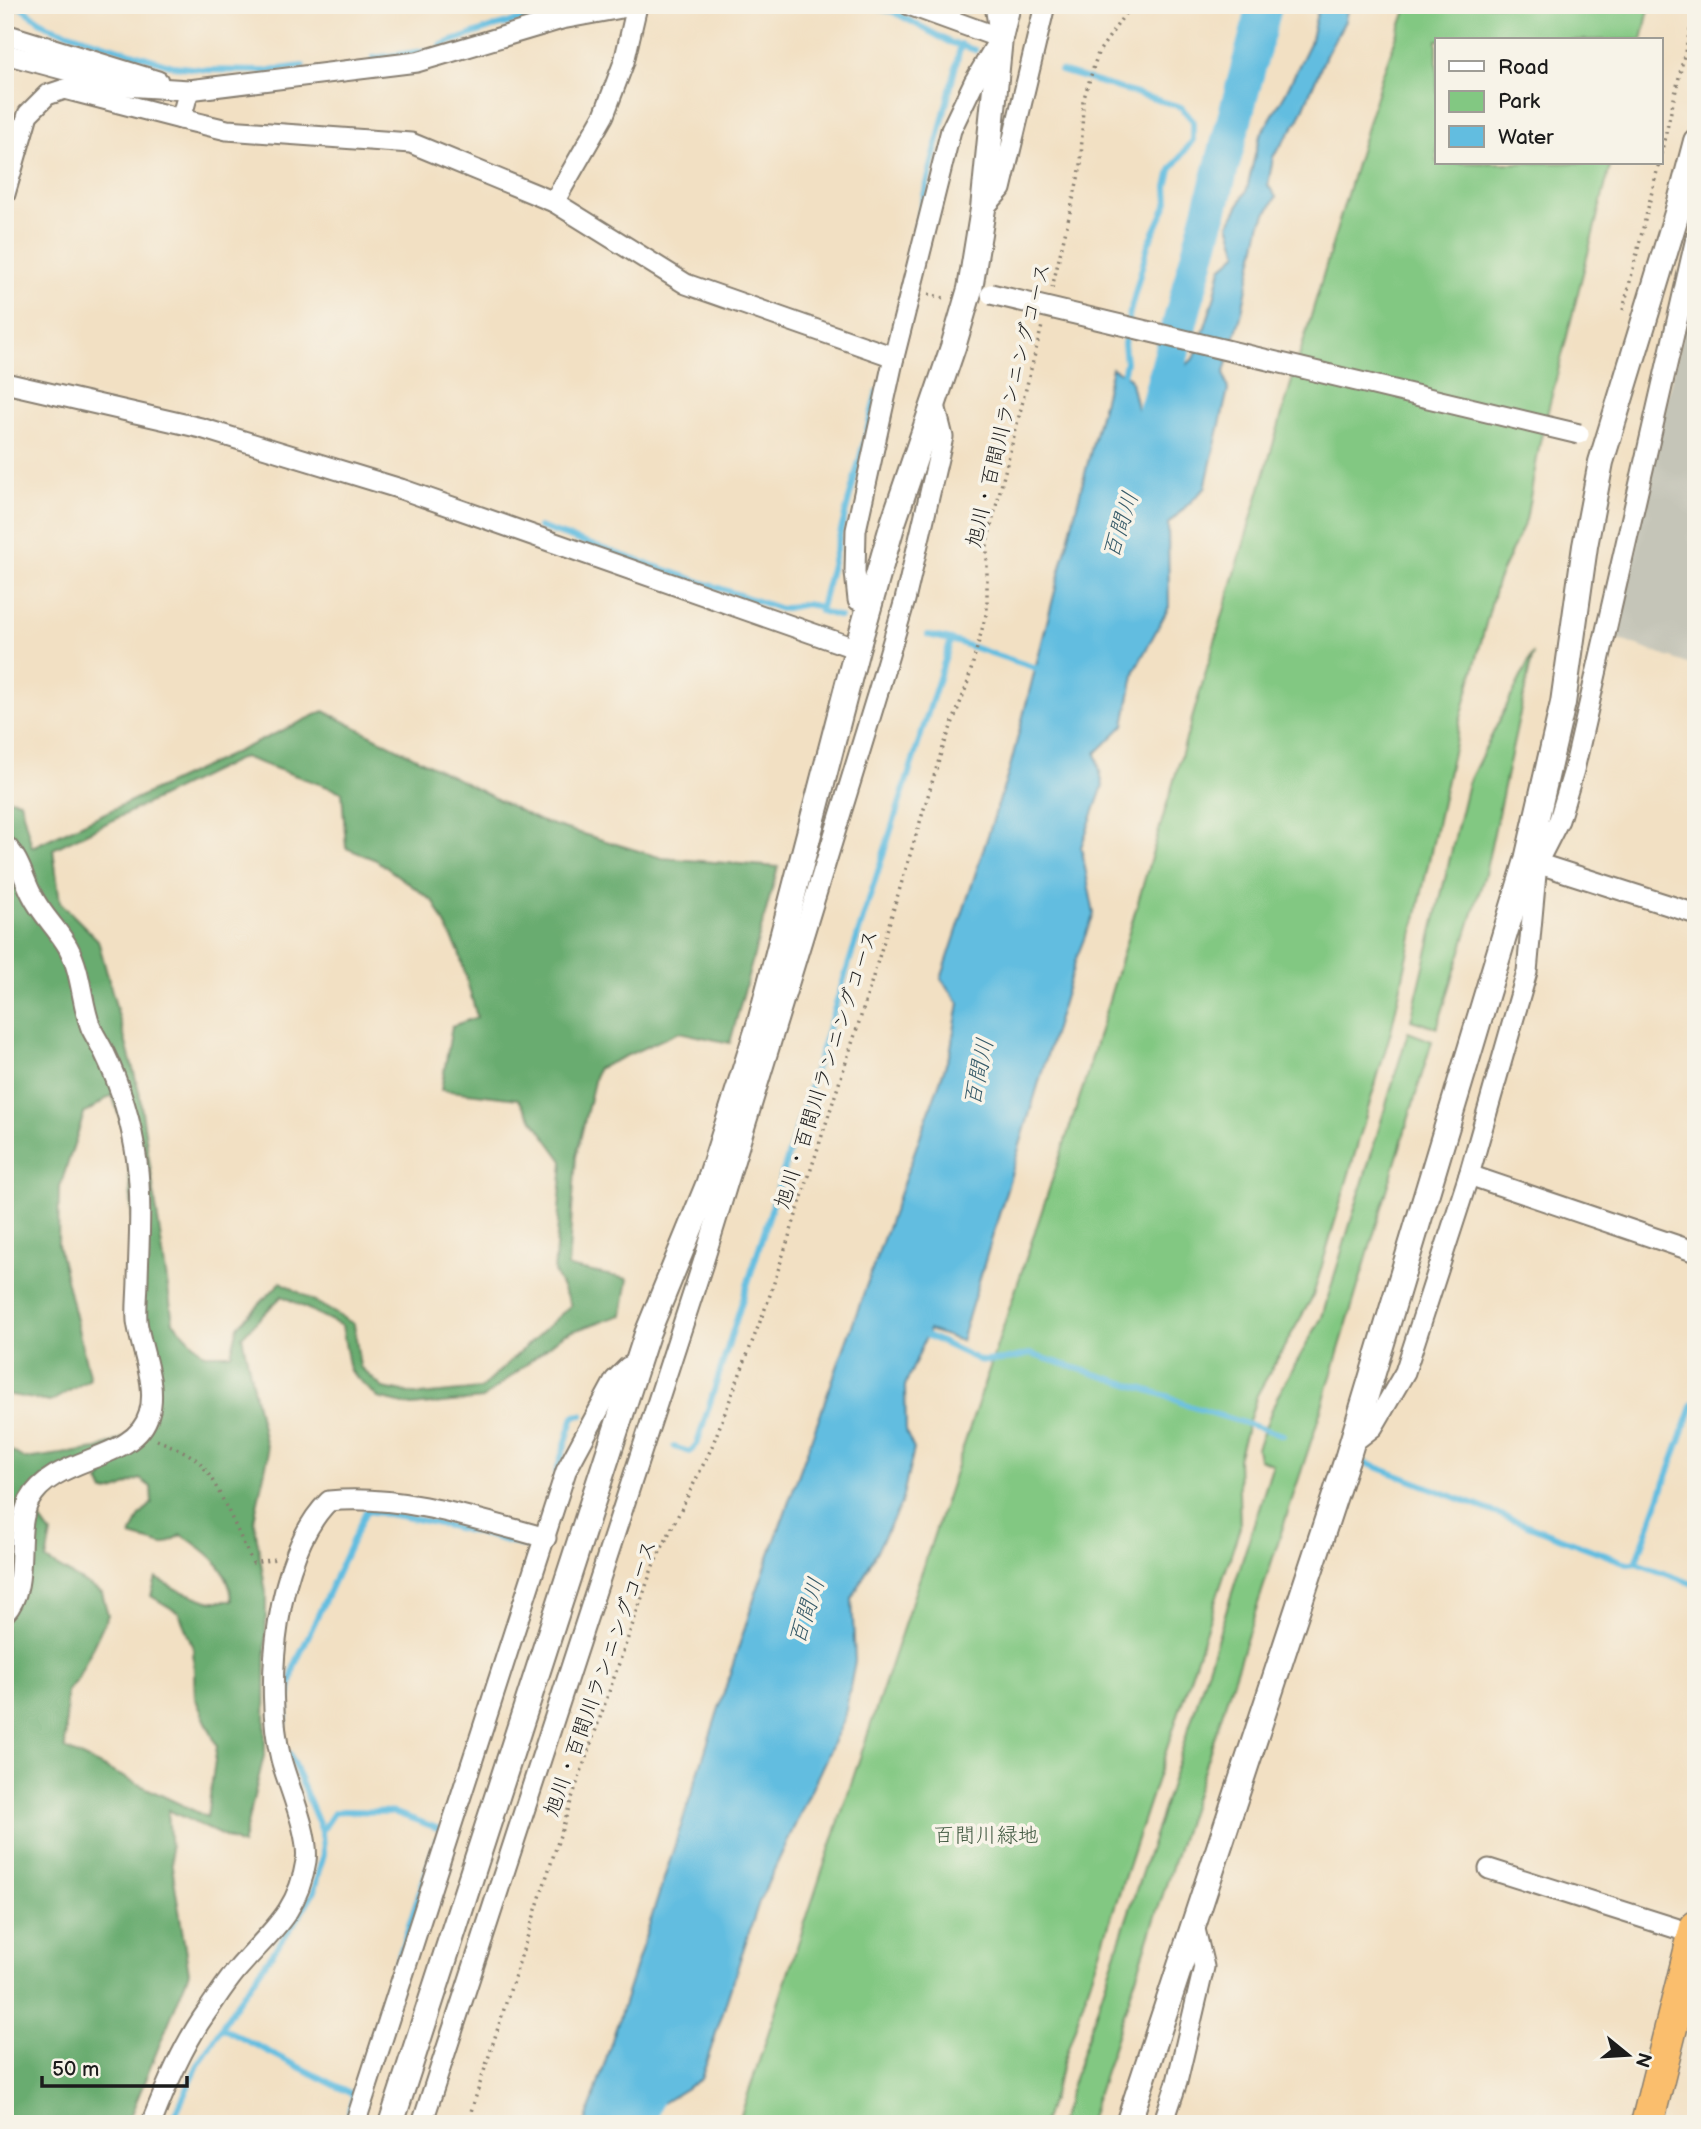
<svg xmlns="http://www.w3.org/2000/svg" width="1701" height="2129" viewBox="0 0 1701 2129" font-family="'Balsamiq Sans','Klee One',sans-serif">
<rect width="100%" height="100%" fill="#f7f3e8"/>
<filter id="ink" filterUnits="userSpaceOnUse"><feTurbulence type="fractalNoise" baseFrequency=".0143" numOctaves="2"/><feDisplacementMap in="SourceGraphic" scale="14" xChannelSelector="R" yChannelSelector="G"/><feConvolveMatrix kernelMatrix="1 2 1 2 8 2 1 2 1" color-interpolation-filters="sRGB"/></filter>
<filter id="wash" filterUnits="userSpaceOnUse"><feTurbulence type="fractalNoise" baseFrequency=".00686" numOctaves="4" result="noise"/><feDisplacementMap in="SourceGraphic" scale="28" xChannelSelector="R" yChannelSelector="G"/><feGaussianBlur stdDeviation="1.57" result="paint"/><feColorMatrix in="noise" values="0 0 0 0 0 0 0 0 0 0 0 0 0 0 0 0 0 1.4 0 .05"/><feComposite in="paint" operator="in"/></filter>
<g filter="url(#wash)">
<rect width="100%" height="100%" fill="#f2e0c3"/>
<path fill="#c5c5b8" d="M1696,271v396l-84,-30z"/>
<g fill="#82c882" stroke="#4f724f" stroke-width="2">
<path d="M1408,5h242l-8,35h-205v123h174l-71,279 -14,78 -29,62 -37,139 -69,310 -78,265 -56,99 -19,63 2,69 -197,597h-305l347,-1043 297,-1005z"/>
<path d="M1533,653l-48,221 -48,154 -26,-8 57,-237z"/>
<path d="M1408,1032l24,9 -116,385 -228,698h-29l110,-334 104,-326 -14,-5 -2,-11 20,-51 45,-80z"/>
</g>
<path fill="#69ac70" stroke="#426446" stroke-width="2" fill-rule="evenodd" d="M324,711l216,110 122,37 116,9 -48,176 -51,-11 -82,37 -21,88 -8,110 60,12 -6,36 -58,19 -81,65 -71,7 -34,-8 -28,-27 -8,-45 -60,-30 -40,40 26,120 -14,64 12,73 -1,159 -23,93 -74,-35 4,56 17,107 -62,151h-122v-528l3,-7 3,-21 -6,-13v-80l7,-19 -7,-2v-7l20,12 72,-10 31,-13 19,-29 -21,-272 -14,-40 -28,19 -25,76 -1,55 32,134 -40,23 -45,-8v-596l15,3 12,46zM243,757l99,35 4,56 30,12 58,42 25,50 18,65 -25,9 -11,64 77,9 45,62 -9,111 17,33 -91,84 -60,6 -37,-7 -23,-21 -6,-43 -73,-42 -43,44 -7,28h-27l-31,-32 -34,-231 -41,-151 -38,-38 -7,-53zM98,1474l5,3 -4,4 5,11c15,0 22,-8 36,-13l11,8 1,16 -13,14 -8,19 32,9 19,-10c26,17 48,33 50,66h-24l-30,-11 -22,-12 -5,18 28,17 14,34 2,51 22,48 -10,71 -142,-68 2,-58 11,-13 30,-63 -6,-22 -56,-33 5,-26 -14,-19c20,-29 28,-31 61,-41z"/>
<path fill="#62bde0" stroke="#3f6c7e" stroke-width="2" d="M1319,5h29l-3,16 -19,34 -27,64 -26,38 -5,28 8,12 -15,25 -20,94 -17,56 4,18 -23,98 -37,36 1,83 -34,63 -11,55 -28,28 7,33 -22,61 13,67 -18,45 -115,382 -32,-11 -24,56 1,46 8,17 -13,55 -49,95 3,62 -11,59 -85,182 -58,177 -73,45h-43l171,-531 194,-540 9,-50 -18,-24 68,-208 103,-403 18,10 12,52 30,-51 23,-22 19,-58 7,-31 17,-15 -9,-29 18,-35 12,-51 26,-44 25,-51z"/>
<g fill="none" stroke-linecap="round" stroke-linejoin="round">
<g stroke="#62bde0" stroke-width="6">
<path d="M17,5l30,21 126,40 35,4 57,1 38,-5"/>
<path d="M862,5l32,7 55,30 26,8"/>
<path d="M967,10l1,-5"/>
<path d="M441,45l52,-18 85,-22"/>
<path d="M373,58l51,-7"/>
<path d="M1061,71l120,36 12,14v19l-22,30 -4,17 1,15 -20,43 -18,67 -6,32 2,18 -4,18"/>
<path d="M916,229l45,-185"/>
<path d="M539,527l242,82 25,-5 15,3"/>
<path d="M840,617l-20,-6 57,-219"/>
<path d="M928,635l23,5 91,30"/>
<path d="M920,1332l61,29 23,-1 26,-6 137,42 22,10 94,29"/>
<path d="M674,1447l16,5 7,-8 254,-804"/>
<path d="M1363,1462l266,102 7,-1 60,22"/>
<path d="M556,1473l18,-57 8,-1"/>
<path d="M1636,1563l57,-159"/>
<path d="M284,1725l10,-58 72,-156c57,7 111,21 166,37"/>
<path d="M322,1831l12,-18 9,-2 50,1 47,17"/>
<path d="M222,2028l132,67"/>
<path d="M171,2124l27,-59 38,-61 64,-89 14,-24 9,-37 -1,-23 -33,-78"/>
<path d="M345,2124l92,-285"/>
</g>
<g stroke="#62bde0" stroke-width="35">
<path d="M1144,447l15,-46 106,-396"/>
<path d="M637,2124l17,-51"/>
</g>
</g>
</g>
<g filter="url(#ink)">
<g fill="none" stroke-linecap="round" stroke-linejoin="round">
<g stroke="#877e70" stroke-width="23">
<g id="minor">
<path d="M909,5l91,33"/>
<path d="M5,34l153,47"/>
<path d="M5,54l120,32 64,4 228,-28 145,-43 76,-14"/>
<path d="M181,119l46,11 184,13 143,59 132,82 208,73"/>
<path d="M5,194l23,-80 19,-19 18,-6 116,30 8,-29"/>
<path d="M554,202l50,-87 20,-53 13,-56"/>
<path d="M983,209l18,-20 44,-184"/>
<path d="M5,383l196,45 200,61 456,160"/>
<path d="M871,604l-13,-4 -3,-28 1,-42 38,-173 57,-227 23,-48 26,-44 -5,-33"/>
<path d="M5,845c15,14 18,33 27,50 9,19 26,34 36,52 14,26 13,55 23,81 4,8 9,16 13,24 17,35 28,72 33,110 5,38 2,79 1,117 0,13 -2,28 -1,42 4,30 21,64 12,93 -14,49 -95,40 -120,87 -16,32 2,85 -24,112"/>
<path d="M1527,860l169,54"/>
<path d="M1469,1175l227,77"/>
<path d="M1351,1444l22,-17 32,-55 64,-197 58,-203 10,-109 22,-43 15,-50 122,-532"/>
<path d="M1489,1869l205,65"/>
<path d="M151,2124c15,-38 33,-81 57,-114 9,-13 18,-27 28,-39 32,-38 62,-57 70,-110 4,-27 -18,-75 -25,-102 -18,-70 -5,-207 48,-258 73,-7 147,18 217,37"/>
<path d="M355,2124l211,-653 49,-91 13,-13 10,-5"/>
<path d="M422,2124l281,-861 175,-571 27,-92 38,-163 -9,-36"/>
<path d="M1163,2124l14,-42 27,-115 -10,-42"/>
</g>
</g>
<g stroke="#877e70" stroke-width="28">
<g id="tertiary">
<path d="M391,2124l256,-790 61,-149 52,-163 97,-373 36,-126 60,-176 17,-58 13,-80 17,-171 8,-33"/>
<path d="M1128,2124l219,-665 180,-599 36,-157 22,-157 16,-84 76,-249 19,-72"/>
</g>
</g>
<g stroke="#877e70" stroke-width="35">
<path id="trunk" d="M1647,2124l49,-197"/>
</g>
<g stroke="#877e70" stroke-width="3.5" stroke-dasharray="2 5" stroke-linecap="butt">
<path d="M1661,154l35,-149"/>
<path d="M1052,288l29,-122 2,-65 15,-48 33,-48"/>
<path d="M928,294l16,4"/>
<path d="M1623,310l36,-147"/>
<path d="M157,1440c14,6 33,12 44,24 18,21 38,72 52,99l22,-4"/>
<path d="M467,2124l106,-329 80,-229 58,-117 57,-148 94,-288 79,-260 26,-68 20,-74v-69l55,-216"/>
</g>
<use href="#minor" stroke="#fff" stroke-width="19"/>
<use href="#tertiary" stroke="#fff" stroke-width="24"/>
<use href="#trunk" stroke="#fabe6d" stroke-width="32"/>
<g stroke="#877e70" stroke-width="23" stroke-linecap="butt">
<path id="minor-bridge" d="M991,294l588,140"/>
</g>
<use href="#minor-bridge" stroke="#fff" stroke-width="19"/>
</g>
</g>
<g text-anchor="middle" stroke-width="7" stroke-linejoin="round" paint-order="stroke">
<g font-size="21" fill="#1c1c1c" stroke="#f7f3e8">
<text transform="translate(1008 405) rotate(-76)" y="7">旭川・百間川ランニングコース</text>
<text transform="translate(826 1069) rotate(-72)" y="7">旭川・百間川ランニングコース</text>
<text transform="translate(600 1678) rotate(-70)" y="7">旭川・百間川ランニングコース</text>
</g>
<g font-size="21" fill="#405840" stroke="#f7f3e8">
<text x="986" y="1842">百間川緑地</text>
</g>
<g font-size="23" font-style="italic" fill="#385c6a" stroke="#f7f3e8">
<text transform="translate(1120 525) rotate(-72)" y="8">百間川</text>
<text transform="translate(978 1072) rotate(-78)" y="8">百間川</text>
<text transform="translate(806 1611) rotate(-72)" y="8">百間川</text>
</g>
</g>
<rect width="1701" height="2129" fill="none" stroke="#f7f3e8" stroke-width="28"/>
<rect x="1435" y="38" width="228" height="126" fill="#f7f3e8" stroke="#9f9d96" stroke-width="2"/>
<rect x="1449" y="61" width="35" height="10" fill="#ffffff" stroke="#9f9d96" stroke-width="2"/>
<text x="1498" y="74" font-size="21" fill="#1c1c1c">Road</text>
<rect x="1449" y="91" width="35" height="21" fill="#82c882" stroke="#9f9d96" stroke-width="2"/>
<text x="1498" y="108" font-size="21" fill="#1c1c1c">Park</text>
<rect x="1449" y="126" width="35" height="21" fill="#62bde0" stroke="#9f9d96" stroke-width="2"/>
<text x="1498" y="144" font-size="21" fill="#1c1c1c">Water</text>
<g transform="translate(1628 2055) rotate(108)" stroke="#f7f3e8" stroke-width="5" paint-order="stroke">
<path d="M0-5L12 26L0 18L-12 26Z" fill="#1c1c1c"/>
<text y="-10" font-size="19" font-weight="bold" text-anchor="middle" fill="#1c1c1c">N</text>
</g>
<path d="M42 2076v10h145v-10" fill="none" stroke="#1c1c1c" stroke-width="3.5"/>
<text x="52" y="2076" font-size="21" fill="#1c1c1c" stroke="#f7f3e8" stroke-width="5" paint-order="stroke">50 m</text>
</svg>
